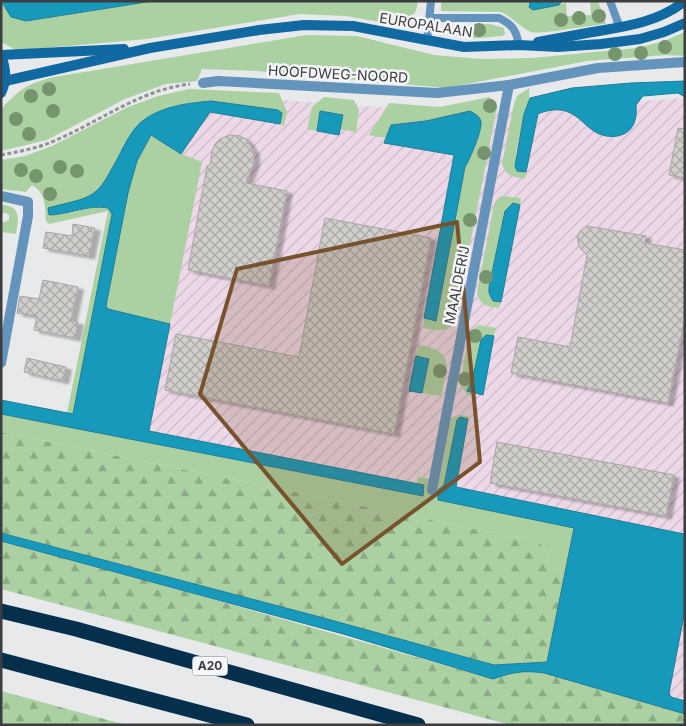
<svg xmlns="http://www.w3.org/2000/svg" width="686" height="726" viewBox="0 0 686 726" font-family="Inter,sans-serif">
<defs>
<pattern id="industrial-furrows" width="10" height="10" patternUnits="userSpaceOnUse" patternTransform="scale(1.25)"><rect width="10" height="10" fill="#ecd8e7"/><path d="M-1 1l2-2M0 10L10 0M9 11l2-2" fill="none" stroke="#cbbac7"/></pattern>
<pattern id="forest-firs" width="22" height="20" patternUnits="userSpaceOnUse" patternTransform="scale(1.25)"><rect width="22" height="20" fill="#abd1a2"/><path d="M5 1l3.5 6h-7zM16 11l3.5 6h-7z" fill="#8cab85"/></pattern>
<pattern id="building-cross-hatch" width="8" height="8" patternUnits="userSpaceOnUse" patternTransform="scale(1.25)"><rect width="8" height="8" fill="#d1cfcc"/><path d="M0 0l8 8M0 8l8-8" fill="none" stroke="#aba9a7"/></pattern>
<filter id="shadow"><feDropShadow dx="5.5" dy="3" stdDeviation="1" flood-color="#0004"/></filter>
</defs>
<rect width="100%" height="100%" fill="#e7e9eb"/>
<g fill="url(#industrial-furrows)">
<path d="M215,95l243,18 227,-15v445l-608,-124 59,-290z"/>
<path d="M685,567v138l-29,-13z"/>
</g>
<g fill="#abd1a2">
<path d="M153,1h265l-2,10 -5,6 -14,8 -51,-9 -46,-2 -153,25 -124,11 -9,-1 -13,-7v-39l10,14 15,4z"/>
<path d="M441,1h89l-2,3 5,6 33,-7 1,13 24,-1 -1,-14h8l8,23c-14,1 -66,11 -75,8 -11,-5 -19,-15 -30,-20l-60,-1z"/>
<path d="M490,24l14,4 1,6 -3,2c-17,1 -46,7 -57,-9l3,-2 1,4 17,-1 1,-3z"/>
<path d="M685,32v24l-19,-1 -79,6 -141,27 -190,-17 -54,-2 -5,12 -31,3 -41,15 -78,41 -46,11v-42c20,-21 26,-25 53,-32l253,-42 50,1 77,19 48,4 50,-1 105,-10 27,-7z"/>
<path d="M529,88c3,25 -19,58 -12,83l9,1 -1,7c-12,-2 -19,-3 -23,-15l12,-60 3,-8z"/>
<path d="M189,89l90,4 8,19 -3,14 -4,-2 2,-11 -4,-3 -67,-9 -17,1 -43,13 -12,10 -7,9 -27,47 -10,11 -37,23 43,-9 7,2 4,6 -39,201 -6,-2 41,-202 -59,13 -3,-3c-1,-15 0,-28 -14,-36l-6,7 -25,-3v-29l24,-4 27,-10 76,-39 30,-11z"/>
<path d="M324,97l30,3 5,10 -3,22 -16,-3 2,-14 -22,-4 -3,20 -10,-2 5,-22z"/>
<path d="M489,97l5,4 3,6 -42,214c-7,13 -19,9 -32,7l1,-10 12,3 29,-154c8,-12 19,-38 13,-52l-87,10 -5,13 -17,-3 20,-32 51,4z"/>
<path d="M151,135l30,19 21,8 -32,162 -63,-15 -1,-3 22,-113 9,-32z"/>
<path d="M502,196l19,2 -1,7 -7,-2 -8,8 -16,75v7l4,8 8,1 -2,6c-11,-1 -19,-2 -22,-15l17,-89 4,-6z"/>
<path d="M1,205c20,0 18,14 15,29l-15,-2v-9l8,-3v-5l-3,-2h-5z"/>
<path d="M478,325l18,3 -2,8 -6,-1 -21,56 9,2 -1,3 -7,-1 -8,-10 9,-52z"/>
<path d="M419,345c37,5 28,23 22,51l-19,-3 7,-34 -13,-3z"/>
<path d="M1,414l421,82 2,-11 -7,-2 1,-6 21,3 12,-62 7,-3 11,1 -1,3 -8,-2 -3,3 -13,65 -6,15 136,27 -10,52 -25,-37 -538,-110z"/>
</g>
<g fill="url(#forest-firs)">
<path d="M1,432l538,110 25,37 -17,83 -53,3 -174,-48 -319,-84z"/>
<path d="M1,541l127,34 365,104c21,-8 29,-9 51,-6l141,41v11h-174l-510,-136z"/>
<path d="M1,691l125,34h-125z"/>
</g>
<g fill="#1699ba" stroke="#217d95">
<path d="M1,1h152l-127,20 -15,-4z"/>
<path d="M530,1h32l-3,4 -26,5 -4,-3z"/>
<path d="M685,81v16l-7,-4 -35,3 -7,9c0,5 1,10 -1,15 -4,17 -24,20 -38,13 -11,-6 -18,-17 -29,-21 -8,-4 -22,-2 -30,2l-12,58 -9,-1 -2,-5 9,-52 6,-16 42,-10 59,-5z"/>
<path d="M211,101l67,9 4,3 -2,11 -70,-12 -29,42 -30,-19 -14,26 -9,32 -22,113 2,3 62,15 -21,107 275,54 -1,11 -422,-82v-14l72,14 39,-200 -4,-6c-19,-4 -40,7 -59,7l-1,-7c13,-4 29,-6 41,-12 10,-5 17,-16 22,-26 9,-14 16,-34 28,-46 18,-17 48,-21 72,-23z"/>
<path d="M320,111l23,4 -4,20 -22,-4z"/>
<path d="M470,111c5,3 10,5 11,11 1,9 -11,37 -16,45l-29,154 -12,-3 30,-163 -70,-12 7,-18 35,-4z"/>
<path d="M513,203l7,2 -19,97 -8,-1 -4,-8v-6l16,-76z"/>
<path d="M486,335l8,1 -11,59 -16,-4 5,-10 9,-41z"/>
<path d="M416,356l13,3 -7,34 -13,-2z"/>
<path d="M460,417l8,2 -12,68 228,47 1,-1v77l-16,83 2,4 14,4v13l-141,-41c-21,-3 -31,-1 -51,6l-150,-45 -342,-93v-8l319,84 174,48 53,-3 27,-134 -136,-28v-10l6,-5 13,-65z"/>
</g>
<g fill="url(#building-cross-hatch)" stroke="#a8a6a3" filter="url(#shadow)">
<path d="M678,128l7,1v49l-16,-3z"/>
<path d="M231,135l8,1 7,3 8,13v11l-8,20 41,8 -18,95 -81,-16 19,-104 3,-1 2,-14 3,-7 5,-5z"/>
<path d="M325,218l106,20 -37,196 -229,-44 11,-56 123,23z"/>
<path d="M73,224l22,4 -6,28 -46,-8 3,-16 26,4z"/>
<path d="M587,226l59,10 -1,7 40,7v66l-17,87 -157,-30 7,-36 52,10 17,-92 -8,-8 -2,-10 4,-7z"/>
<path d="M43,280l35,7 -7,34 7,1 -3,16 -41,-8 3,-14 -20,-3 3,-17 19,3z"/>
<path d="M27,358l39,9 -3,14 -39,-9z"/>
<path d="M497,442l177,33 -8,41 -176,-33z"/>
</g>
<g fill="none" stroke-linecap="round" stroke-linejoin="round">
<path stroke="#909193" stroke-width="3" stroke-dasharray="4 2.5" stroke-linecap="butt" d="M1,155c16,-3 33,-6 48,-12 48,-19 89,-53 141,-59"/>
<g stroke="#6494bb" stroke-width="8">
<path d="M610,1l10,27"/>
<path d="M430,18h69c14,7 17,12 20,27"/>
<path d="M427,41l4,-40"/>
</g>
<g stroke="#6494bb" stroke-width="10">
<path d="M203,83l15,-2 219,12 72,-8 89,-17 87,-6"/>
<path d="M1,196l27,6v14l-27,147"/>
<path d="M432,490l77,-405"/>
</g>
<g stroke="#1169a1" stroke-width="10">
<path d="M538,42c16,-3 32,-6 49,-9 34,-6 69,-9 98,-32"/>
<path d="M1,55l123,-6"/>
<path d="M1,56c5,12 6,25 0,37"/>
<path d="M5,81l145,-33 109,-18 45,-5 49,1 111,21 55,-2 39,2 43,-3 39,-5 24,-7 21,-9"/>
</g>
<g stroke="#05304d" stroke-width="15">
<path d="M1,611l75,18 342,96"/>
<path d="M1,660l246,65"/>
</g>
</g>
<g fill="#76946d">
<circle cx="599" cy="16" r="7"/>
<circle cx="579" cy="18" r="7"/>
<circle cx="561" cy="20" r="7"/>
<circle cx="479" cy="30" r="7"/>
<circle cx="665" cy="47" r="7"/>
<circle cx="641" cy="53" r="7"/>
<circle cx="615" cy="54" r="7"/>
<circle cx="49" cy="89" r="7"/>
<circle cx="31" cy="96" r="7"/>
<circle cx="490" cy="106" r="7"/>
<circle cx="53" cy="111" r="7"/>
<circle cx="16" cy="119" r="7"/>
<circle cx="29" cy="134" r="7"/>
<circle cx="484" cy="153" r="7"/>
<circle cx="60" cy="167" r="7"/>
<circle cx="21" cy="170" r="7"/>
<circle cx="77" cy="171" r="7"/>
<circle cx="36" cy="176" r="7"/>
<circle cx="50" cy="194" r="7"/>
<circle cx="470" cy="220" r="7"/>
<circle cx="459" cy="270" r="7"/>
<circle cx="486" cy="277" r="7"/>
<circle cx="452" cy="315" r="7"/>
<circle cx="475" cy="336" r="7"/>
<circle cx="440" cy="371" r="7"/>
<circle cx="465" cy="379" r="7"/>
</g>
<path fill="#77522d" fill-opacity="0.2" stroke="#77522d" stroke-width="4" stroke-linejoin="round" d="M457,222l23,240 -138,102 -142,-170 37,-125z"/>
<g text-anchor="middle" stroke-width="5" stroke-linejoin="round" paint-order="stroke">
<rect fill="#f4f6f9" stroke="#737476" stroke-width="1" x="192.5" y="656.5" width="35" height="19" rx="4"/>
<g font-size="12" font-weight="bold" fill="#3c3d3e">
<text x="210" y="670">A20</text>
</g>
<g font-size="14" fill="#3c3d3e" stroke="#f4f6f9">
<text transform="translate(426 25) rotate(9)" y="5">EUROPALAAN</text>
<text transform="translate(338 74) rotate(3)" y="5">HOOFDWEG-NOORD</text>
<text transform="translate(457 285) rotate(-79)" y="5">MAALDERIJ</text>
</g>
</g>
<rect width="686" height="726" fill="none" stroke="#3c3d3e" stroke-width="5"/>
</svg>
